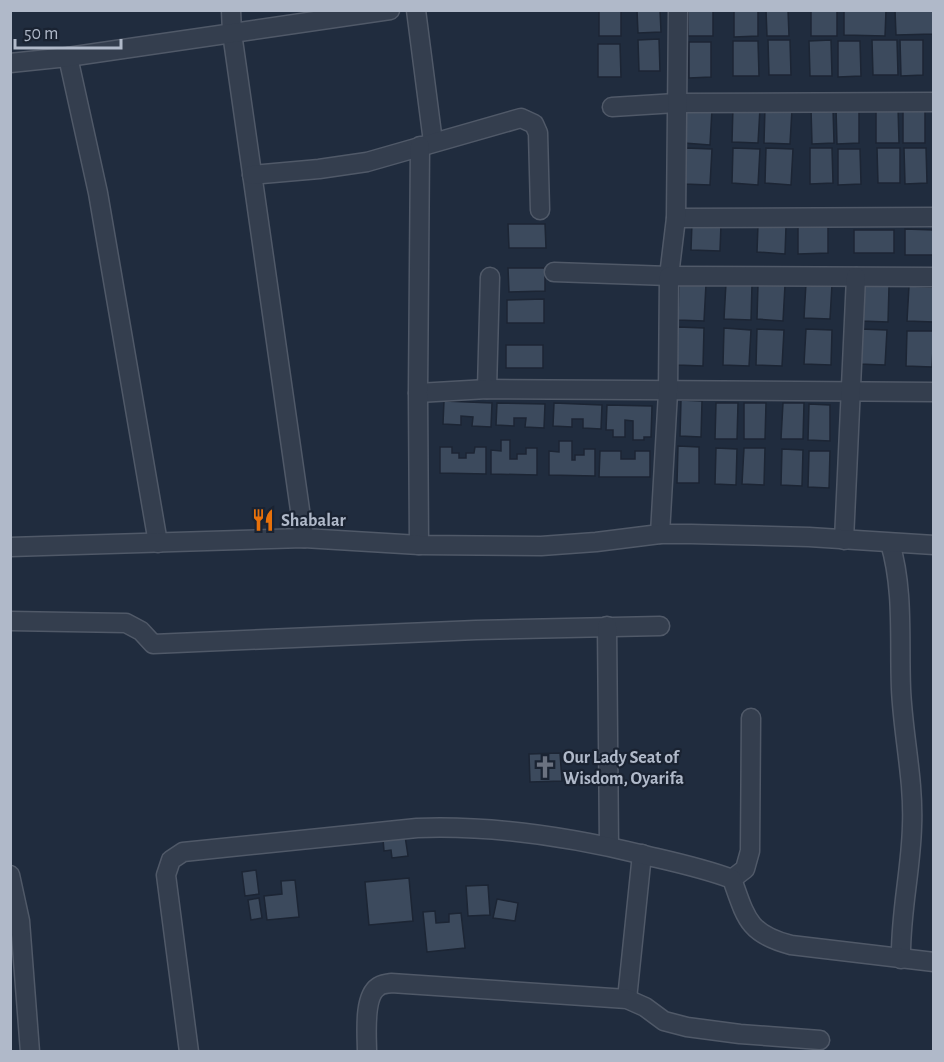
<svg xmlns="http://www.w3.org/2000/svg" width="944" height="1062" viewBox="0 0 944 1062" font-family="'Alegreya Sans',sans-serif">
<rect width="100%" height="100%" fill="#202c3e"/>
<g fill="#3c4a5d" stroke="#1c2534" stroke-width="1.5">
<rect x="599" y="10" width="22" height="26"/>
<path d="M637,10h23l1,22 -23,1z"/>
<rect x="688" y="10" width="25" height="26"/>
<path d="M734,10h24v26l-24,1z"/>
<path d="M766,10h22l1,26h-22z"/>
<rect x="811" y="10" width="26" height="26"/>
<path d="M844,10h42l-1,26 -41,-1z"/>
<path d="M895,10h39v24l-38,1z"/>
<path d="M659,39l1,32h-21l-1,-31z"/>
<path d="M768,40h22l1,35h-22z"/>
<path d="M831,40l1,36h-22l-1,-35z"/>
<path d="M872,40h25l1,35h-25z"/>
<path d="M900,40h23v35l-22,1z"/>
<path d="M733,41h25l1,35h-26z"/>
<path d="M838,41h22l1,35 -23,1z"/>
<path d="M689,42h22v35l-22,1z"/>
<path d="M598,44h22l1,33h-23z"/>
<path d="M733,107l27,1 -2,35 -26,-1z"/>
<path d="M765,107l27,2 -2,35 -26,-1z"/>
<path d="M876,107h22l1,36h-23z"/>
<rect x="903" y="107" width="22" height="36"/>
<path d="M685,108l27,1 -2,36 -26,-2z"/>
<path d="M811,108h22l1,35 -22,1z"/>
<path d="M836,108h23v35l-22,1z"/>
<path d="M685,148l27,1 -2,36 -26,-1z"/>
<path d="M733,148l27,1 -2,36 -26,-2z"/>
<path d="M766,148l27,1 -2,36 -26,-2z"/>
<path d="M810,148h22l1,35 -23,1z"/>
<path d="M877,148h23v35h-22z"/>
<path d="M904,148h22l1,35 -22,1z"/>
<path d="M838,149h22l1,35 -23,1z"/>
<path d="M692,223l29,1 -1,27 -29,-1z"/>
<path d="M508,224h37l1,24h-37z"/>
<path d="M758,225l28,1 -1,28 -28,-2z"/>
<path d="M798,227h30v26l-30,1z"/>
<path d="M905,229l29,1v25h-29z"/>
<rect x="854" y="230" width="40" height="23"/>
<path d="M508,268h37v23l-36,1z"/>
<path d="M679,283l27,1 -2,37 -26,-1z"/>
<path d="M726,283l26,1 -1,36 -27,-1z"/>
<path d="M806,283l26,1 -2,35 -26,-1z"/>
<path d="M758,284l27,1 -2,36 -26,-2z"/>
<path d="M863,285l26,1 -1,36 -27,-1z"/>
<path d="M909,286l25,1v35l-27,-1z"/>
<path d="M544,299v24h-37v-23z"/>
<path d="M678,327l26,1 -1,38 -26,-1z"/>
<path d="M724,328l27,2 -2,36 -26,-1z"/>
<path d="M757,329l27,1 -2,36 -26,-1z"/>
<path d="M806,329l26,1 -1,35 -27,-1z"/>
<path d="M860,329l27,1 -2,35 -26,-1z"/>
<path d="M907,331h27l-2,36 -26,-1z"/>
<rect x="506" y="345" width="37" height="23"/>
<path d="M681,400l21,1 -1,36 -21,-1z"/>
<path d="M444,401l48,2 -1,24 -19,-1 1,-9 -12,-1v9l-18,-1z"/>
<path d="M497,403l48,1 -1,24 -19,-1 1,-9h-12v8l-18,-1z"/>
<path d="M554,403l48,2 -1,24 -18,-1v-9h-11v8l-19,-1z"/>
<path d="M716,403h22l-1,36h-22z"/>
<path d="M744,403h22l-1,36h-21z"/>
<path d="M783,403h21l-1,36h-22z"/>
<path d="M809,404l21,1v36l-22,-1z"/>
<path d="M607,405l45,1 -1,31h-7v3h-11v-19l-8,-1v17h-12v-7h-7z"/>
<path d="M501,440h9v19h7v-5h9v-6h11v27l-46,-1v-24l10,1z"/>
<path d="M559,441h13v19h3v-5h9v-6h11v27l-46,-1v-24l10,1z"/>
<path d="M678,446l21,1v36h-22z"/>
<path d="M440,447h12v6h7v5h7v-5h8l1,-6h11v27l-46,-1z"/>
<path d="M716,448l21,1 -1,36 -21,-1z"/>
<path d="M744,448h21l-1,37 -22,-1z"/>
<path d="M782,449l21,1 -1,36 -21,-1z"/>
<path d="M600,451h21v8h14v-8h15v26h-51z"/>
<path d="M809,451h21l-1,37 -21,-1z"/>
<path d="M560,753l2,28 -32,1 -1,-28z"/>
<path d="M405,836l3,20 -16,2 -1,-8 -7,1 -1,-12z"/>
<path d="M256,870l3,24 -14,2 -3,-24z"/>
<path d="M409,878l4,43 -44,4 -4,-43z"/>
<path d="M295,880l4,37 -32,3 -3,-24 18,-2 -1,-13z"/>
<path d="M488,885l2,30 -22,1 -2,-30z"/>
<path d="M259,898l3,20 -11,2 -3,-20z"/>
<path d="M497,899l21,4 -3,18 -22,-3z"/>
<path d="M435,911l1,12 13,-1v-8l12,-1 4,35 -38,4 -4,-40z"/>
</g>
<g fill="none" stroke-linecap="round" stroke-linejoin="round">
<g stroke="#505968" stroke-width="21">
<g id="minor">
<path d="M231,10l1,23 72,505"/>
<path d="M416,10l17,132"/>
<path d="M68,57l30,136 60,350"/>
<path d="M10,63l58,-6 322,-47"/>
<path d="M612,107l64,-4 258,-1"/>
<path d="M252,175l67,-6 48,-7 154,-44 13,6 4,9 2,77"/>
<path d="M676,218l258,-1"/>
<path d="M554,272l115,4 7,-58 2,-208"/>
<path d="M487,389l3,-112"/>
<path d="M418,393l69,-4 447,3"/>
<path d="M660,534l8,-142 1,-116 265,1"/>
<path d="M844,540l12,-263"/>
<path d="M890,543c14,47 9,97 11,146 2,46 13,91 11,137 -1,45 -12,88 -11,133"/>
<path d="M419,545l-1,-152 2,-247"/>
<path d="M10,547l294,-9 115,7 122,1 55,-4 64,-8h31l118,3 125,8"/>
<path d="M10,621l116,2 15,8 12,13 323,-14 184,-4"/>
<path d="M607,626l2,220"/>
<path d="M10,875l10,46 10,131"/>
<path d="M732,879l13,-10 5,-18 1,-133"/>
<path d="M627,999l15,-145"/>
<path d="M189,1052l-23,-177 5,-15 12,-8 234,-24c76,-3 153,9 227,27 30,7 59,13 88,24 14,39 16,55 59,66l143,17"/>
<path d="M367,1052c0,-17 -4,-55 11,-65 3,-3 9,-3 13,-4l236,16 18,8 19,14 23,6 53,7 80,6"/>
</g>
</g>
<use href="#minor" stroke="#343e4e" stroke-width="18"/>
</g>
<defs>
<g id="restaurant-bare" transform="scale(1.8)"><path d="M-5-6h1v4h1v-4h1v4h1v-4h1v5L-1.5 .5V6h-2V.5L-5-1ZM5-6V6H3V1.5H1.5Q1.5-4 5-6Z" fill="#e8710a" stroke="#1a2332" stroke-width="2.5" paint-order="stroke"/></g>
<g id="church-bare" transform="scale(1.8)"><path d="M-1.2-6h2.4v3.5h3.3v2.4h-3.3V6h-2.4V-.1h-3.3v-2.4h3.3Z" fill="#6b7280" stroke="#1a2332" stroke-width="2.5" paint-order="stroke"/></g>
</defs>
<g fill-rule="evenodd">
<use href="#restaurant-bare" x="263" y="520"/>
<use href="#church-bare" x="545" y="767"/>
</g>
<g text-anchor="middle" stroke-width="4.5" stroke-linejoin="round" paint-order="stroke">
<g font-size="18" font-weight="bold" fill="#b0b9c9" stroke="#1a2332" text-anchor="start">
<text x="281" y="526">Shabalar</text>
<text x="563" y="763">Our Lady Seat of<tspan x="563" dy="21">Wisdom, Oyarifa</tspan></text>
</g>
</g>
<rect width="944" height="1062" fill="none" stroke="#b0b9c9" stroke-width="24"/>
<path d="M15 39v9h106v-9" fill="none" stroke="#b0b9c9" stroke-width="3"/>
<text x="24" y="39" font-size="18" fill="#b0b9c9" stroke="#1a2332" stroke-width="4.5" paint-order="stroke">50 m</text>
</svg>
